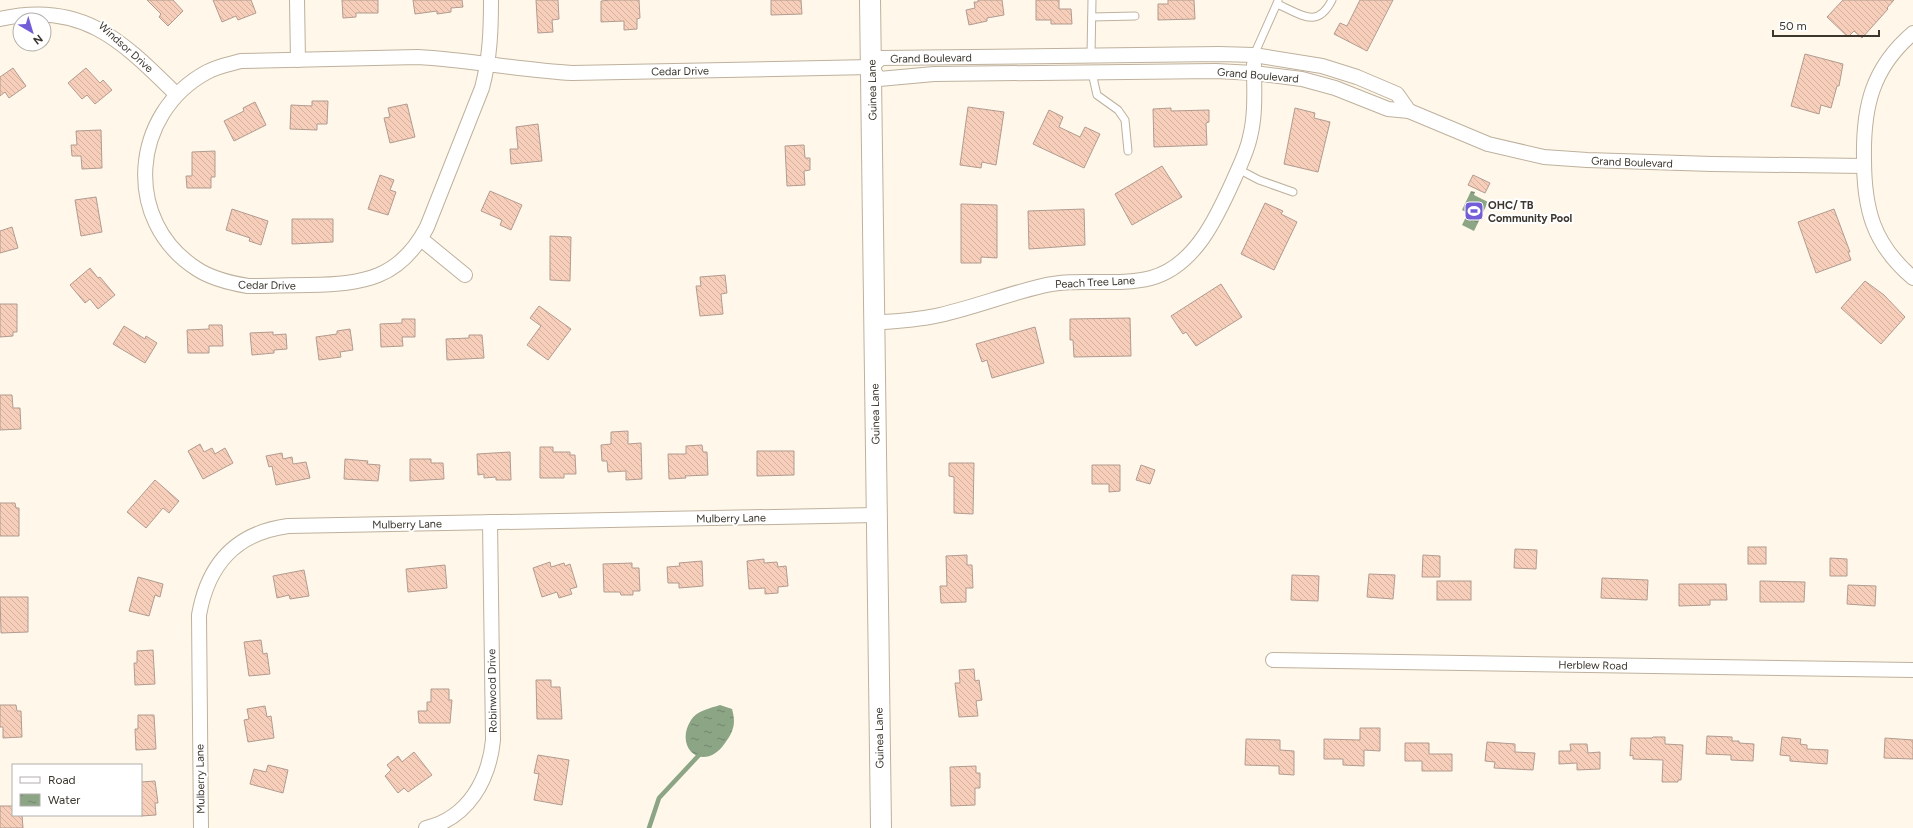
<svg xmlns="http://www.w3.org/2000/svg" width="1913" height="828" viewBox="0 0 1913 828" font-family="Figtree,sans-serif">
<defs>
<pattern id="water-ripples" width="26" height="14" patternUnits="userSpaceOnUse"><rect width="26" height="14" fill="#8ba585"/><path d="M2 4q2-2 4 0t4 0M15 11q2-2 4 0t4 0" fill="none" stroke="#73876d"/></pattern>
<pattern id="building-back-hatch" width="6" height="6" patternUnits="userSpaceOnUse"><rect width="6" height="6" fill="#f6ceb9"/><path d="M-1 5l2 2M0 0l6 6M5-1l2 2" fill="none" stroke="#d4b29f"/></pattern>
</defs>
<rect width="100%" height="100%" fill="#fff7ea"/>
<g fill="url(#water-ripples)">
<path d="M1471,191l4,1 -1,3 14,7 -14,29 -12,-6 6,-12 -6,-3z"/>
<path d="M720,705l12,4c4,14 2,22 -7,34 -21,31 -52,5 -34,-23 5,-9 20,-12 29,-15z"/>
</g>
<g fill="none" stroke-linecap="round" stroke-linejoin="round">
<path stroke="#8ba585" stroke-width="4.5" d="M649,828l10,-30 41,-44"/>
</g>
<g fill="url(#building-back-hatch)" stroke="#b29b90">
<path d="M147,0h26l10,11 -15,15 -9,-9 2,-3z"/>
<path d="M213,0h38l5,13 -18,7 -2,-4 -14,6z"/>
<path d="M342,0h36v13h-22v4l-13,1z"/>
<path d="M413,0h49l1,7 -12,1v4l-14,2v-3l-22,3z"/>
<path d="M536,0h22l1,19 -7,1 1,12 -15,1z"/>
<path d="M610,0h29l1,18 -3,1v10l-13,1v-9l-23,1v-21z"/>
<path d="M771,0h30l1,14 -31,1z"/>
<path d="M978,0h24l2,15 -17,3v3l-18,4 -3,-15 9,-2 -1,-6h4z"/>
<path d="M1036,0h23v9h12l1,15h-21v-4h-15z"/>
<path d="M1168,0h26l1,19 -37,1v-16h10z"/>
<path d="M1360,0h33l-26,51 -33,-17 6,-11 7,3z"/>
<path d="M1843,0h51l-7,8 1,1 -26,29 -8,-7 -6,6 -21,-20z"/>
<path d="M1805,54l38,10 -4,22h-2l-6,22 -10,-3 -2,9 -28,-8z"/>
<path d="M13,68l13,18 -17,12 -4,-6 -5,4v-19z"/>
<path d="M86,68l14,15 3,-3 9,10 -17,14 -8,-9 -5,4 -14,-16z"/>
<path d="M312,101h16l-1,23h-10v6l-27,-1 1,-24 21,1z"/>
<path d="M255,102l11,23 -32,16 -10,-20 20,-10 -1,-3z"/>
<path d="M407,104l8,33 -25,6 -6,-25 6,-1 -2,-9z"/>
<path d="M968,107l36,5 -8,53 -14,-3 -1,6 -21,-3z"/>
<path d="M1171,108v3l38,-1v12l-3,1 1,22 -53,2 -1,-38z"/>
<path d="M1295,108l20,5 -1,5 16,4 -12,50 -34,-8z"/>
<path d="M1049,110l14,7 -4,10 21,10 5,-10 15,7 -16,34 -51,-24z"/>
<path d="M538,124l4,37 -31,3 -1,-15h8l-2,-22z"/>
<path d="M101,130l1,38 -20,1 -1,-13h-9l-1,-11h6l-1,-14z"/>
<path d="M804,145l1,13h5v12l-6,1 1,14 -18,1 -2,-40z"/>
<path d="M215,151v26h-4v11h-24l-1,-12h6v-24z"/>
<path d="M1162,166l20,31 -50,28 -17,-31z"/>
<path d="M380,175l14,5 -4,10 6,2 -8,23 -20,-6z"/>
<path d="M1473,175l17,8 -5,10 -17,-8z"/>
<path d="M490,191l32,14 -11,25 -11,-5 2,-5 -21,-9z"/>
<path d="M96,197l6,35 -21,4 -6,-36z"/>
<path d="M1265,203l18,8 -2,3 16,8 -23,48 -33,-16z"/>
<path d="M961,204l36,1v53l-16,-1v6h-20z"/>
<path d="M232,209l36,12 -7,24 -12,-4 1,-3 -24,-8z"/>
<path d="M1084,209l1,36 -56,4 -1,-38z"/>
<path d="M1834,209l16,43h-2l3,8 -35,13 -18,-51z"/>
<path d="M292,219h41v23l-41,2z"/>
<path d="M12,227l6,21 -18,5v-22z"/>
<path d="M550,236l21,1 -1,44 -20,-1z"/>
<path d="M90,268l8,10 2,-1 15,18 -17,14 -8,-10 -5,4 -15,-18z"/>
<path d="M725,275l2,18 -6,1 2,20 -23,2 -4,-30h5l-1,-9z"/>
<path d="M1865,281l19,14 21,22 -24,27 -40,-36z"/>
<path d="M1221,284l21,33 -46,29 -10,-14 -3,2 -12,-18z"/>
<path d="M0,304h17v28h-4v4l-13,1z"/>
<path d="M539,306l32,23 -23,31 -21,-15 14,-19 -11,-8z"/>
<path d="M1130,318l1,38 -57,1 -1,-17h-3v-21z"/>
<path d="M402,319h13v18h-13l1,9 -22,1 -1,-23 22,-1z"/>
<path d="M209,325h13l1,21h-14v7h-21l-1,-23 22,-1z"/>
<path d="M124,326l21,13 1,-3 11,7 -12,20 -32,-19z"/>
<path d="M1035,327l9,36 -52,15 -5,-18 -5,2 -6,-18z"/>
<path d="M350,329l3,21 -13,2 1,5 -22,3 -3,-23 21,-3v-3z"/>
<path d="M273,332v3l13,-1 1,15 -13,1v3l-22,2 -2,-22z"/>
<path d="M469,335h13l2,23 -37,2 -1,-21 23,-1z"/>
<path d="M0,395h12l1,13h7l1,21 -21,1z"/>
<path d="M628,431v13l13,-1 1,36 -16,1v-9l-18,1 -1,-11h-5l-1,-16 10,-1v-12z"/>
<path d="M200,444l4,8 8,-4 3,6 10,-6 8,15 -30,16 -15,-28z"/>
<path d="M702,445l1,7h4l1,23 -23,1 1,2 -17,1 -1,-25h18v-8z"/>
<path d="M540,447h13v5h17v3h5l1,19h-12v4h-24z"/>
<path d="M757,451h37v24l-37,1z"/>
<path d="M510,452l1,28h-15v-3l-12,1v-4l-6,1 -1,-21z"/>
<path d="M282,453l1,6 9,-2 1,7 13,-2 4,16 -34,7 -4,-19 -3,1 -3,-11z"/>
<path d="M345,459l23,2 -1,3 13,1 -2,16 -34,-2z"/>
<path d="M410,459h21v4h12l1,16 -34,2z"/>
<path d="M949,463h25l-1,51 -19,-1v-36l-5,-1z"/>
<path d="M1092,465h28v26l-11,1v-8h-17z"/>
<path d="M1141,465l14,5 -5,14 -14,-4z"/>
<path d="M155,480l24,21 -10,12 -6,-5 -17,20 -19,-16z"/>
<path d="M0,503h15l1,5h3v28h-19z"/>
<rect x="1748" y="547" width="18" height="17"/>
<path d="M1515,549l22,1 -1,19 -22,-1z"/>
<path d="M967,555v10h5l1,23h-7v14l-25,1 -1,-17h7l-1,-30z"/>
<path d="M1423,555l17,1v21h-18z"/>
<path d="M1830,558l17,1v17h-17z"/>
<path d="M764,559v4l13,-1 1,5 8,-1 2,20 -10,1v6l-13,1v-6l-16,1 -2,-28z"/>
<path d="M702,561l1,25 -24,2v-5h-11l-1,-16 13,-1 -1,-3z"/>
<path d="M550,562l1,5 13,-4 1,3 5,-2 7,23 -7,2 2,5 -13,4 -2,-6 -15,5 -9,-29z"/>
<path d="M632,563v5h7l1,23h-7v4h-12l-1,-3h-16l-1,-28z"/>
<path d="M445,565l2,23 -39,4 -2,-23z"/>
<path d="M304,570l5,26 -19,3 -1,-4 -12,3 -4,-22z"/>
<path d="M1369,574l26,1 -2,24 -26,-2z"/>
<path d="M1292,575l27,1 -1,25 -27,-1z"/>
<path d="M138,577l25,7 -3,13 -5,-2 -6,21 -20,-5z"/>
<path d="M1602,578l46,2 -1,20 -46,-2z"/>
<rect x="1437" y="581" width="34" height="19"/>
<path d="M1760,581l45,1 -1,20h-44z"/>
<path d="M1679,584h47l1,16h-17v5l-31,1z"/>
<path d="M1848,585l28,1 -1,20 -28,-2z"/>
<path d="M0,597h28v35l-27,1z"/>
<path d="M261,640l2,14 4,-1 3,21 -21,2 -5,-34z"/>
<path d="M153,650l2,34 -20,1 -1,-22h3v-12z"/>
<path d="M974,669l1,12 4,-1 3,20 -6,1 2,15 -19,1 -4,-34h5l-1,-13z"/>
<path d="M536,680h15v7h9l2,32h-25z"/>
<path d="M431,689h18v11h3l-2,23h-31l-1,-12h9v-9h4z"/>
<path d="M0,705h16l1,6h4l1,26 -19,1v-11h-3z"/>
<path d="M265,706l2,11 4,-1 3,22 -26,4 -4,-22 5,-1 -2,-10z"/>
<path d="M138,715h16l2,34 -20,1 -1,-21h3z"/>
<path d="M1360,728h20v23l-16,-1v16l-21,-1v-6h-19v-20l36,1z"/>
<path d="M1707,736l25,1v4h7v2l15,1 -1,17 -22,-1v-5l-25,-1z"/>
<path d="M1653,737h12v7l18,1 -2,35h-3v2h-16l1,-22 -30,-1v-4l-3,1 1,-18h21z"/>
<path d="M1782,737l19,2 -1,5 7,1v4l21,1 -1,14 -37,-3v-5l-10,-1z"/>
<path d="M1885,738l28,2v19l-29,-1z"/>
<path d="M1246,739l34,1v10l14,1v24l-15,-1v-8l-34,-1z"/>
<path d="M1487,742l28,2v8l20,1 -2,17 -39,-2 1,-6 -10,-1z"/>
<path d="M1405,743h24v11h23v17h-30v-10h-17z"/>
<path d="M1570,744h17l1,9 12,-1v17l-23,1v-7l-18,1v-13h12z"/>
<path d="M414,752l18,23 -24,17 -4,-4 -6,5 -13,-17 6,-6 -4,-5 11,-9 4,6z"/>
<path d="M538,755l31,5 -7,45 -28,-5 5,-26 -5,-1z"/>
<path d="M268,765l20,5 -5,23 -33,-9 4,-15 12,3z"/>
<path d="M976,766v7h4v15h-5v17l-24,1 -1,-39z"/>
<path d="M155,781l3,22h-3l1,12 -15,1v-34z"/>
<path d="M0,806h13v9h9l1,13h-23z"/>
</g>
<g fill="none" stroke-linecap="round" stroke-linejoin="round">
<g stroke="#beb19d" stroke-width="9">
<g id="lane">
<path d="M1277,4c24,10 40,26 55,-4"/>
<path d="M1092,17l43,-1"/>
<path d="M1091,55l1,-55"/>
<path d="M1254,55l24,-54"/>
<path d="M1092,73l5,22 21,15 7,10 3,31"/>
<path d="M1238,169l21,11 34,12"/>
</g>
</g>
<g stroke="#beb19d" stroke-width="16">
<g id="street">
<path d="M297,0l1,60"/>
<path d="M491,0c0,30 -1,58 -9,88l-55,139c-27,52 -64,57 -118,58 -20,0 -40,1 -61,1 -18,-3 -36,-7 -51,-17 -75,-48 -66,-156 10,-197 11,-6 23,-8 34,-11l177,-4c51,3 103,13 154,16l299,-6"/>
<path d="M0,19c83,-19 123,23 176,75"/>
<path d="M1913,33c-41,35 -50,74 -49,126 0,50 9,85 49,119"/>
<path d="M871,67l8,12 55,-5 282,-3 38,2 48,6 33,9 53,21 21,2 79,33 56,13 43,3 125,4 152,2"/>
<path d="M871,67l10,-9 338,-4 35,1 68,11 35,11 40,17 12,17"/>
<path d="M421,239l44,36"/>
<path d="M874,323c22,-2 45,-3 66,-8 35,-8 68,-21 102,-29 36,-9 74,1 109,-8 44,-12 66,-61 83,-99 6,-14 13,-27 16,-42 6,-24 4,-49 4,-73"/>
<path d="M1273,660l640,10"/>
<path d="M201,828l-2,-213c9,-51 37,-82 89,-89l588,-11"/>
<path d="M426,828c42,-10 63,-48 67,-88l-3,-218"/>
</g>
</g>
<g stroke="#beb19d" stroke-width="22">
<path id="secondary" d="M870,0l11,828"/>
</g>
<use href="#lane" stroke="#fff" stroke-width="7"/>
<use href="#street" stroke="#fff" stroke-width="14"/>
<use href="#secondary" stroke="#fff" stroke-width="20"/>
</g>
<defs>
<g id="stadium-square" transform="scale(1)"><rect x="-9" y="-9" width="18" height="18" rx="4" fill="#725dd7" stroke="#fff"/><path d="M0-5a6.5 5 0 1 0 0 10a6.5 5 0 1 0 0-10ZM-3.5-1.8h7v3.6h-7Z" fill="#fff"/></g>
</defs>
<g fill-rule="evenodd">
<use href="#stadium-square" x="1474" y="211"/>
</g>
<g text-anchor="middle" stroke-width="4" stroke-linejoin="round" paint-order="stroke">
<g font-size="11" fill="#3b362e" stroke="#fff">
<text transform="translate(126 47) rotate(42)" y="4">Windsor Drive</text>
<text transform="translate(931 58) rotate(-1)" y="4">Grand Boulevard</text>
<text transform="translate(680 71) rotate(-1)" y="4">Cedar Drive</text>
<text transform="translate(1258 75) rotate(5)" y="4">Grand Boulevard</text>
<text transform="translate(872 90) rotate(-91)" y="4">Guinea Lane</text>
<text transform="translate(1632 162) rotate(2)" y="4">Grand Boulevard</text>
<text transform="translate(1095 282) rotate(-3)" y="4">Peach Tree Lane</text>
<text transform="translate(267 285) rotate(1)" y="4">Cedar Drive</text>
<text transform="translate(875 414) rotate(-91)" y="4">Guinea Lane</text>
<text transform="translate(731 518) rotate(-1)" y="4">Mulberry Lane</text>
<text transform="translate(407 524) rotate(-1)" y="4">Mulberry Lane</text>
<text transform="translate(1593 665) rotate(1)" y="4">Herblew Road</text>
<text transform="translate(492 691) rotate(-91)" y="4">Robinwood Drive</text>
<text transform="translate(879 738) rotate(-91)" y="4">Guinea Lane</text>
<text transform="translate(200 779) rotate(-91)" y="4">Mulberry Lane</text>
</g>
<g font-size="11" font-weight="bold" fill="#3b362e" stroke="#fff" text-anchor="start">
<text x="1488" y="209">OHC/ TB<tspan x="1488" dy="13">Community Pool</tspan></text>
</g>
</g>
<rect x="12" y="764" width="130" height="52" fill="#ffffff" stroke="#b1afab"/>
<rect x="20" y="777" width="20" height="6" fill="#ffffff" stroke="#b1afab"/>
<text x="48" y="784" font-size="12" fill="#3b362e">Road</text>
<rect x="20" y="794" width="20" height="12" fill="url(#water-ripples)" stroke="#b1afab"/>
<text x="48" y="804" font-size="12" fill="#3b362e">Water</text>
<g transform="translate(32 32) rotate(142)"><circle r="19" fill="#ffffff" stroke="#b1afab"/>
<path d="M0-3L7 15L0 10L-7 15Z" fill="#725dd7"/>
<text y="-6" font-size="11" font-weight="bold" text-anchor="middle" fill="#3b362e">N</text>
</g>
<path d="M1773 30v6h106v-6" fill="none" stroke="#3b362e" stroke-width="2"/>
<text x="1779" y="30" font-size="12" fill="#3b362e" stroke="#ffffff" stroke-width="3" paint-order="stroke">50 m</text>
</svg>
